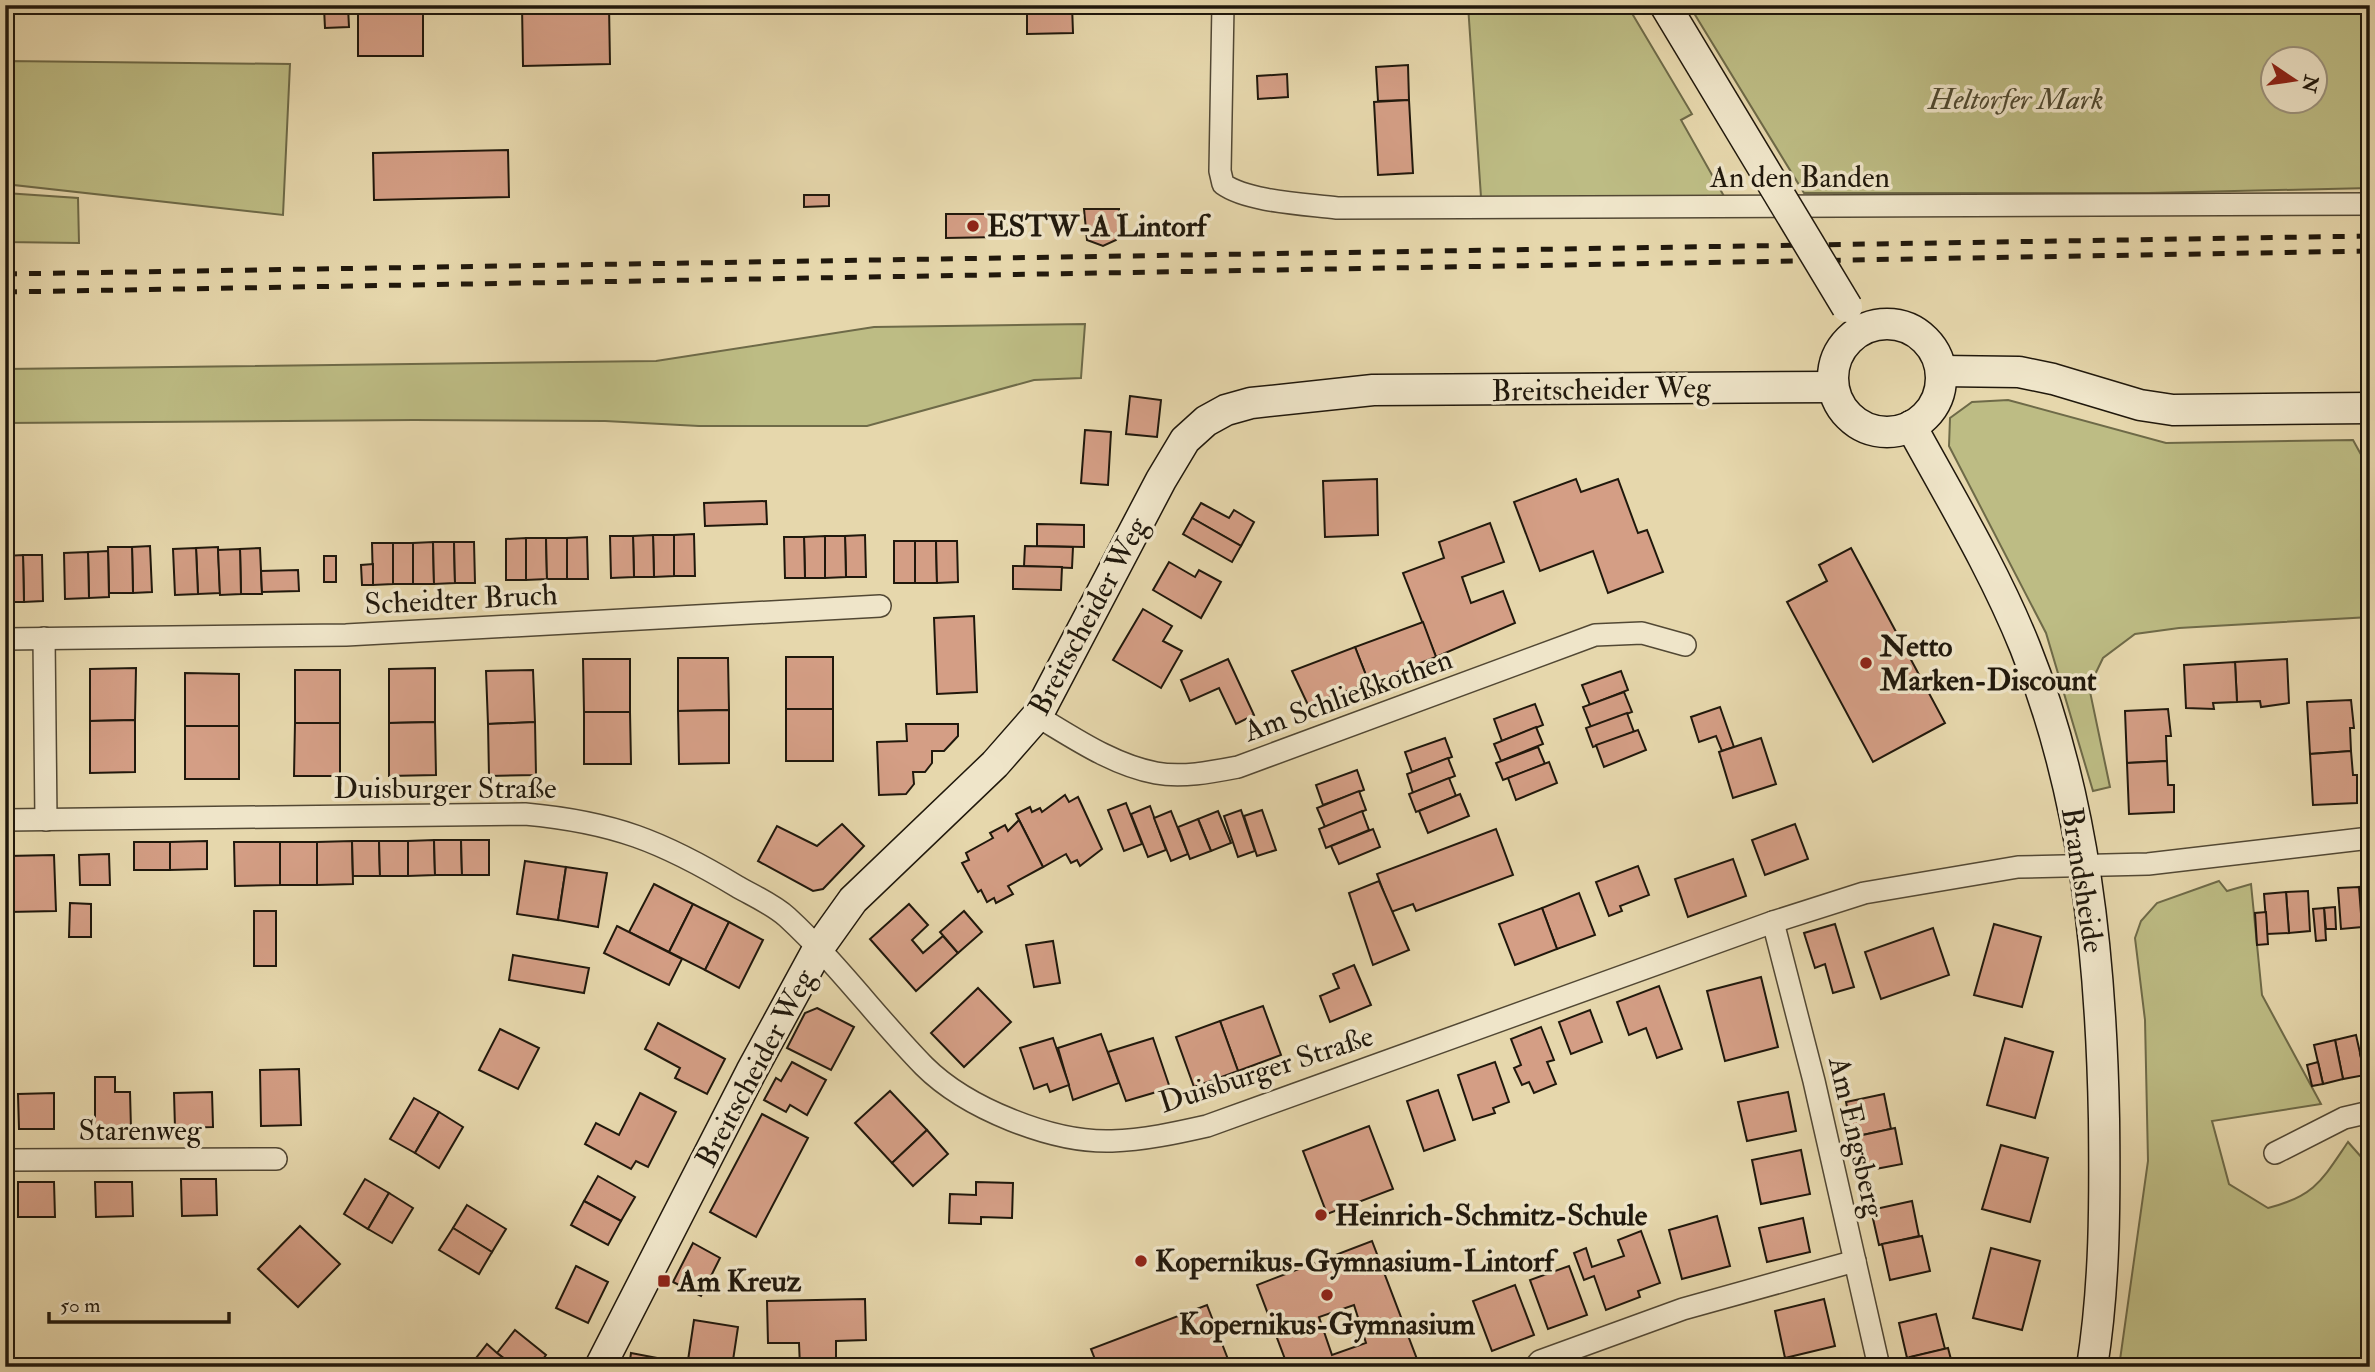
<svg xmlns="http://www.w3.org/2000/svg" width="2375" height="1372" viewBox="0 0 2375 1372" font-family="'IM FELL Double Pica',serif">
<rect width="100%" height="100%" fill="#e6d7ac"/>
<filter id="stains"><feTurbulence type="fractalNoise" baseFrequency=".00286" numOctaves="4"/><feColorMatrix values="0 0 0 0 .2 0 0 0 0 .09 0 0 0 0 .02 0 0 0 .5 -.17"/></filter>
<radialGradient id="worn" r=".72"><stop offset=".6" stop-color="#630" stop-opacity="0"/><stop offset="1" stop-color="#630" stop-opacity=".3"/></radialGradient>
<g fill="#bdbc84" stroke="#6e6a48" stroke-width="2" fill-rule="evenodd">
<path d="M1468,5h159l65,109 -11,6 44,78 -244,-1z"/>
<path d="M1689,5h681v183l-221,5h-345zM2274,60h42v42h-42z"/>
<path d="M5,61l285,3 -7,151 -278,-31z"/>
<path d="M5,193l73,5 1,45 -74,-1z"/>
<path d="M1085,324l-4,54 -47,2 -167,46h-168l-94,-5 -191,-1 -409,3v-54l651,-8 218,-34z"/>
<path d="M2008,400l158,43 187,-3 11,20 6,-2v159l-191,11 -44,6 -32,24 -14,29 21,100 -17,4 -47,-158 -97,-187 1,-28 22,-16z"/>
<path d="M2219,881l8,10 24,-7 11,111 59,109 -109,17 17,63 39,24c47,-12 54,-28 80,-66l22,25v200h-251l29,-206 -3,-141 -10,-82 6,-17 16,-18z"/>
</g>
<g fill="#d49e85" stroke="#20180c" stroke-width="2" fill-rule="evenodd">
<rect x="358" y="5" width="65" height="51"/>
<path d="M522,5h87l1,59 -87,2z"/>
<path d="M1027,5h45l1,28 -46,1z"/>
<path d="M348,7l1,20 -24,1 -1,-20z"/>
<path d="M1408,65l1,35 -31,1 -2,-34z"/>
<path d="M1287,74l1,23 -30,2 -1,-23z"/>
<path d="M1409,100l4,73 -35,2 -4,-73z"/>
<path d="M508,150l1,47 -135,3 -1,-47z"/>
<path d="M804,195h25v11l-25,1z"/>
<path d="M1084,209h35v24l-3,7 -13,6 -16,-6z"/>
<path d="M946,214h53v23l-53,1z"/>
<path d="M1130,396l31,4 -4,37 -31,-3z"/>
<path d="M1085,430l26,2 -3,53 -27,-2z"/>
<path d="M1377,479l1,56 -53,2 -2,-56z"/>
<path d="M1576,479l5,13 37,-13 20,54 9,-3 16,42 -55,21 -15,-42 -53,20 -26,-69z"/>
<path d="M766,501l1,23 -62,2 -1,-23z"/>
<path d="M1201,503l28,15 5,-8 20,12 -13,24 -49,-28z"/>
<path d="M1192,518l49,28 -9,16 -49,-28z"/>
<path d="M1490,523l14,39 -42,15 9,26 32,-12 12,32 -79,34 -33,-84 41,-15 -5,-16z"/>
<path d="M1037,524l47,1v22l-47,-1z"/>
<path d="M694,534l1,42h-21v-41z"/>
<path d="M653,535h21v41l-20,1z"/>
<path d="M653,535l1,42h-20l-1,-41z"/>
<path d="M865,535l1,42h-20l-1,-41z"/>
<path d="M610,536h23l1,41 -23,1z"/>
<path d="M825,536v42h-20l-1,-41z"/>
<path d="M825,536h20l1,41 -21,1z"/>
<path d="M587,537l1,42h-21v-41z"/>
<path d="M784,537h20l1,41h-20z"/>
<path d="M526,538h20l1,41 -21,1z"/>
<path d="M526,538v42h-20v-41z"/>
<path d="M546,538h21v41h-20z"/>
<rect x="894" y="541" width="21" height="42"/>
<path d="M915,541h21l1,42h-22z"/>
<path d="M936,541h21l1,41 -21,1z"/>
<path d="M433,542l1,42h-21v-41z"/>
<path d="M433,542h21l1,41 -21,1z"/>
<path d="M454,542h20l1,41h-20z"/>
<path d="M372,543h21v41l-20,1z"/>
<rect x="393" y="543" width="20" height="41"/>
<path d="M150,546l2,46 -19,1 -1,-46z"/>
<path d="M1025,546l48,1 -1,21 -48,-2z"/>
<path d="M108,547h24l1,46h-24z"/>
<path d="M218,547l2,46 -22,1 -2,-46z"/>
<path d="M196,548l2,46 -23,1 -2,-46z"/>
<path d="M260,548l2,46h-21l-1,-45z"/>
<path d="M1851,548l94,175 -72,39 -86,-160 40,-21 -8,-16z"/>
<path d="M240,549l1,45 -21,1 -2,-45z"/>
<path d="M108,551l1,46 -20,1 -1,-46z"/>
<path d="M88,552l1,46 -24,1 -1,-46z"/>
<path d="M23,555h19l1,46 -19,1z"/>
<path d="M23,555l1,47h-19v-46z"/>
<rect x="324" y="556" width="12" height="26"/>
<path d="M1169,562l26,15 4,-7 22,12 -20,36 -48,-28z"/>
<path d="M373,564v21h-11l-1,-20z"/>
<path d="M1013,566l49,1 -1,23 -48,-1z"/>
<path d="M298,570l1,21 -37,1 -1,-21z"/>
<path d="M1143,609l29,17 -9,15 19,10 -21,37 -48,-28z"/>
<path d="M974,616l3,76 -40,2 -3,-76z"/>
<path d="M1423,622l13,35 -67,26 -14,-36z"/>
<path d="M1355,647l14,36 -61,22 -16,-34z"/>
<rect x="786" y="657" width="47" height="52"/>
<path d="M678,658h50l1,52 -51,1z"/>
<path d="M583,659h47v53h-46z"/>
<path d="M1228,659l26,56 -18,9 -17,-36 -29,13 -9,-21z"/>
<path d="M2287,659l2,44 -28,4 -1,-6 -23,1 -2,-40z"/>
<path d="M2235,662l2,40 -24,1 1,6 -28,-1 -2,-43z"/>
<path d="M136,668l-1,52 -45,1v-52z"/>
<path d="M435,668v54l-46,1v-54z"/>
<rect x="295" y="670" width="45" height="53"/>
<path d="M533,670l2,52 -47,2 -2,-53z"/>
<path d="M1621,671l7,19 -38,15 -8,-20z"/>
<path d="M185,673l54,1v52h-54z"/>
<path d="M1624,692l8,20 -41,15 -8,-20z"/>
<path d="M2351,700l3,28h-4l1,23 -41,3 -3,-52z"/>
<path d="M1535,704l8,21 -41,16 -8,-22z"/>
<path d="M1720,707l14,40 -12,4 -6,-15 -17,6 -8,-25z"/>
<rect x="786" y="709" width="47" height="52"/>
<path d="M2168,709l3,27h-5l1,25 -40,2 -2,-52z"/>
<path d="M729,710v53l-50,1 -1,-53z"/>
<path d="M584,712h46l1,52h-47z"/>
<path d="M1627,713l7,19 -41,15 -7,-19z"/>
<path d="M135,720v52l-45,1v-52z"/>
<path d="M435,722l1,53 -47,1v-53z"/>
<path d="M535,722l1,53 -47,1 -1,-52z"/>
<path d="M295,723h45v53h-46z"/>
<path d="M906,724h52v12l-14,15h-12v12l-7,9h-12l1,12 -8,10 -27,1 -2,-53 30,-1z"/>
<rect x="185" y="726" width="54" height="53"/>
<path d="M1536,727l7,17 -42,17 -7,-17z"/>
<path d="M1638,730l8,20 -42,17 -8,-22z"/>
<path d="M1445,738l7,19 -40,15 -7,-20z"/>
<path d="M1761,738l15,46 -43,14 -14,-46z"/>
<path d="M1538,747l7,17 -42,16 -7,-17z"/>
<path d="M2351,751l2,24h4v28l-44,2 -3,-51z"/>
<path d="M1448,758l7,18 -42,17 -6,-19z"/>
<path d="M2167,761l1,24h6v27l-45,2 -2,-51z"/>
<path d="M1549,762l8,21 -41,17 -8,-22z"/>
<path d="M1357,770l7,20 -41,15 -7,-20z"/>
<path d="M1449,778l7,18 -40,16 -7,-18z"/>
<path d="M1359,791l7,19 -41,17 -8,-19z"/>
<path d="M1460,794l9,22 -41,17 -9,-22z"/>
<path d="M1065,795l4,7 9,-5 24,52 -22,17 -3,-6 -6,3 -5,-9 -23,13 -27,-53 14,-7 2,5 8,-4 2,4z"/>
<path d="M1126,803l16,41 -18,7 -16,-41z"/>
<path d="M1150,806l16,44 -18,7 -17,-43z"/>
<path d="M1241,810l14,41 -17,6 -14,-41z"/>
<path d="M1262,810l14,40 -19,6 -13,-40z"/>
<path d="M1171,811l17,43 -17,7 -17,-43z"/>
<path d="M1218,811l13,32 -20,8 -13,-32z"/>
<path d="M1362,811l7,19 -43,18 -7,-19z"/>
<path d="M1198,819l13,32 -21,8 -12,-32z"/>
<path d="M1019,820l24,47 -35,19 5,8 -17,9 -2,-5 -7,4 -6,-12 -3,2 -16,-29 7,-3 -3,-7 27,-15 -3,-5 15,-8 3,6z"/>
<path d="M842,824l22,22 -41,43 -10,2 -55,-30 19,-35 40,20z"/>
<path d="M1795,824l13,35 -43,16 -13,-35z"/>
<path d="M1373,829l7,18 -41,17 -8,-18z"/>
<path d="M1496,829l17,46 -97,36 -3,-7 -22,8 -14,-38z"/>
<path d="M434,840l1,35 -27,1v-35z"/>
<path d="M434,840h27l1,35h-27z"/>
<path d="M461,840h28v35h-27z"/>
<path d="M207,841v28l-37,1v-28z"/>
<path d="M352,841l1,43 -36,1v-43z"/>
<path d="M352,841h27l1,35h-27z"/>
<path d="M379,841h29v35h-28z"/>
<rect x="134" y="842" width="36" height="28"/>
<path d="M234,842h46v43l-45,1z"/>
<rect x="280" y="842" width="37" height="43"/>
<path d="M109,854l1,31h-30l-1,-30z"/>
<path d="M54,855l2,56 -47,1 -1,-56z"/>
<path d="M1733,859l13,37 -58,21 -13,-38z"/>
<path d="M525,861l41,6 -8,53 -41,-6z"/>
<path d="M1638,866l11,29 -29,11 2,5 -13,5 -13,-34z"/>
<path d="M566,867l41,6 -9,54 -40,-7z"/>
<path d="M1379,881l30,69 -36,15 -24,-72z"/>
<path d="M654,884l39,20 -24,48 -40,-20z"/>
<path d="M2370,886v40l-8,1 -3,-40z"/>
<path d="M2359,887l3,40 -21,2 -3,-41z"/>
<path d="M2308,891l2,40 -21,2 -3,-41z"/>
<path d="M2286,892l3,41 -22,1 -3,-40z"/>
<path d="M1579,893l16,42 -38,14 -15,-41z"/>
<path d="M70,903l21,1v33h-22z"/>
<path d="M693,904l36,18 -24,48 -36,-18z"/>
<path d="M909,904l19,21 -16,15 11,13 20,-17 15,17 -42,38 -46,-52z"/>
<path d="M2335,907l1,22h-10l-2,-21z"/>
<path d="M1542,908l15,41 -42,16 -16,-41z"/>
<path d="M2324,908l2,32 -10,1 -3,-32z"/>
<rect x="254" y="911" width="22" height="55"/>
<path d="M964,911l18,21 -24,21 -18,-21z"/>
<path d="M2266,912l2,32 -11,1 -2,-32z"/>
<path d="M729,922l34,18 -24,48 -34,-18z"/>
<path d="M1835,924l19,63 -21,6 -8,-29 -10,4 -11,-35z"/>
<path d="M1994,924l47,13 -19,70 -48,-12z"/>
<path d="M617,926l65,33 -13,26 -65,-32z"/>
<path d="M1933,928l16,47 -68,24 -16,-47z"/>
<path d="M1053,941l7,42 -26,4 -8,-42z"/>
<path d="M513,955l76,13 -5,25 -75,-13z"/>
<path d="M1354,965l17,40 -41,17 -10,-26 19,-8 -6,-14z"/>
<path d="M1761,977l17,70 -53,14 -18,-70z"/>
<path d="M1659,986l23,63 -25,9 -11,-30 -17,7 -12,-33z"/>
<path d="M978,988l33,34 -47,45 -33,-34z"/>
<path d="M1263,1006l18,49 -43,16 -18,-50z"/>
<path d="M817,1008l37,19 -23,43 -44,-22 18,-35z"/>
<path d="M1590,1010l12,32 -31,12 -12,-32z"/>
<path d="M1220,1021l18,50 -44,16 -18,-50z"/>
<path d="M658,1023l67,36 -18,35 -32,-16 5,-10 -35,-19z"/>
<path d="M1541,1027l13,33 -7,2 9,22 -22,9 -5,-11 -7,3 -8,-17 7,-3 -10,-26z"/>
<path d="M500,1029l39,19 -21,41 -39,-19z"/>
<path d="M1101,1034l18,49 -46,17 -15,-52z"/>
<path d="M2356,1035l9,40 -22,4 -8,-39z"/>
<path d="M1053,1038l16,47 -19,7 -3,-8 -13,5 -14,-41z"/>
<path d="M1153,1038l17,50 -44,13 -18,-49z"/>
<path d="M2005,1038l48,14 -18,66 -48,-13z"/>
<path d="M2335,1040l8,39 -20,5 -9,-39z"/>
<path d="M2370,1051v23l-5,1 -5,-21z"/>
<path d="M792,1062l34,18 -19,35 -17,-10 -4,7 -22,-12 12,-22 5,3z"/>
<path d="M1495,1062l14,40 -16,6 2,5 -22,7 -15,-45z"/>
<path d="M2318,1062l5,22 -11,2 -5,-21z"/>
<path d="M299,1069l2,56 -40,1 -1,-56z"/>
<path d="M95,1077h20v15h15l1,37h-36z"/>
<path d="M1438,1090l17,50 -31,11 -17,-50z"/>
<path d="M890,1091l37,39 -35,33 -37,-40z"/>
<path d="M212,1092l1,35 -38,1 -1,-35z"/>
<path d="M1788,1092l8,39 -49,10 -9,-39z"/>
<path d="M54,1093v36h-35l-1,-35z"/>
<path d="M640,1093l36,19 -28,55 -12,-6 -5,8 -46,-25 11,-21 23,12z"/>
<path d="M1884,1094l7,35 -38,8 -7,-35z"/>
<path d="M414,1098l25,14 -24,41 -25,-14z"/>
<path d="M439,1112l24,15 -24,41 -24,-15z"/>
<path d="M762,1114l46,24 -52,99 -46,-25z"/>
<path d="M1369,1126l24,63 -66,25 -24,-63z"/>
<path d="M1895,1128l7,36 -37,7 -7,-35z"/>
<path d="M927,1130l21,24 -35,32 -21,-23z"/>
<path d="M2001,1145l47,13 -18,64 -48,-13z"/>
<path d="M1801,1150l9,44 -49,10 -9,-44z"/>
<path d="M598,1176l37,21 -14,24 -37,-20z"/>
<path d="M181,1179h35l1,36 -35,1z"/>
<path d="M365,1179l24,14 -21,36 -24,-15z"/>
<path d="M18,1182h36l1,35h-37z"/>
<path d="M95,1182h37l1,34 -37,1z"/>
<path d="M976,1182l37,1 -1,35 -31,-1v7l-32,-1 1,-29 26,1z"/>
<path d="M389,1193l24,15 -21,35 -24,-14z"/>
<path d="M584,1201l37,20 -13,24 -37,-20z"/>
<path d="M1912,1201l7,35 -40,9 -8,-35z"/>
<path d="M467,1205l39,24 -14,23 -39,-24z"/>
<path d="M1717,1216l13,50 -48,13 -13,-49z"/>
<path d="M1803,1218l7,34 -43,10 -8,-34z"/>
<path d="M300,1226l40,38 -42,43 -40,-38z"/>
<path d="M453,1228l39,24 -13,22 -40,-24z"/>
<path d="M1641,1231l19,52 -22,8 2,6 -34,13 -12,-34 -10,4 -10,-27 12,-5 6,19 32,-11 -6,-16z"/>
<path d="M1922,1236l8,35 -40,9 -8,-36z"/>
<path d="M1372,1241l48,126h-132l-31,-82zM1354,1305l12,38 -34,12 -13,-38z"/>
<path d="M693,1243l27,15 -19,38 -28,-14z"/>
<path d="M1991,1248l49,13 -18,69 -49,-12z"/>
<path d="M576,1266l32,16 -20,41 -32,-15z"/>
<path d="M1569,1266l18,49 -39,14 -18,-49z"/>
<path d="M1515,1285l19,50 -42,16 -19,-50z"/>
<path d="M865,1299l1,41 -30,1v26h-36l-1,-24h-31l-1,-42z"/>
<path d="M1824,1299l11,47 -50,12 -10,-47z"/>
<path d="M1207,1305l24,62h-133l-7,-18z"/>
<path d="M1936,1314l9,35 -38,9 -8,-35z"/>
<path d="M694,1320l44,7 -6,40h-45z"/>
<path d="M515,1330l31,25 -9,12h-22l-18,-14z"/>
<path d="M487,1344l10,9 18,14h-46z"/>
<path d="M1948,1348l5,19h-40l-3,-10z"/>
<path d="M631,1353l42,8 -2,6h-42z"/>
</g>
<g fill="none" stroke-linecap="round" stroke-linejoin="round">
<g stroke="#524834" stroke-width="24">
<g id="street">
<path d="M1223,5l-3,166 3,13c25,18 83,20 114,24l1033,-4"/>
<path d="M44,638l2,182"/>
<path d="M5,639l341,-4 534,-29"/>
<path d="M1037,716c37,22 76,49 119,57 26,5 56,-1 82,-6l357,-132 47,-2 43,12"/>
<path d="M5,820l520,-6c88,8 137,27 213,73 16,9 36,18 49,30 50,46 90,101 137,149 42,42 128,77 188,75 32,-1 64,-8 95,-15l566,-204 91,-29 154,-26 130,-3 222,-26"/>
<path d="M1773,922l41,159 65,286"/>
<path d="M2275,1153l69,-35 26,-6"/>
<path d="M5,1160l271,-1"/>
<path d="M1535,1367l5,-6 143,-52 172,-48"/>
</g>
</g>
<g stroke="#20180c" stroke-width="33">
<g id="secondary">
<circle cx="1887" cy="378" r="54"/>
<path d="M1941,371l78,1 34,7 87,26 33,5 197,-2"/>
<path d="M1911,426c40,73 83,144 114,221 60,150 76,311 79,472 1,82 1,166 -12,248"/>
<path d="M600,1367l151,-295 67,-123 35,-49 142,-136 42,-48 124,-236 24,-40 21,-19 20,-11 25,-7 122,-13 459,-3"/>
</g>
</g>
<use href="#street" stroke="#efe5c9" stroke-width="21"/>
<use href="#secondary" stroke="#efe5c9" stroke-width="30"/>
<g stroke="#20180c" stroke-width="5" stroke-dasharray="12 12" stroke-linecap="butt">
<path d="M5,274l2365,-38"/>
<path d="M5,292l2365,-41"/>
</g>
<g stroke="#20180c" stroke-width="33" stroke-linecap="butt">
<path id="secondary-bridge" d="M1665,5l182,302"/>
</g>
<use href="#secondary-bridge" stroke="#efe5c9" stroke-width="30"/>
</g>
<g fill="#8f2418" stroke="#efe5c9" stroke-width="2.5">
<circle cx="973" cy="226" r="7"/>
<circle cx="1866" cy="663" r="7"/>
<circle cx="1321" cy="1215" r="7"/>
<circle cx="1141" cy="1261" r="7"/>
<rect x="657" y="1274" width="14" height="14" rx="3.5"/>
<circle cx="1327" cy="1295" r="7"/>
</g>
<g text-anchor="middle" stroke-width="7" stroke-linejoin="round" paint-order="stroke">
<g font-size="30" font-style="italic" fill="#4f4930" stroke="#efe5c9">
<text x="2016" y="109">Heltorfer Mark</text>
</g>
<g font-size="30" fill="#20180c" stroke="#efe5c9">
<text x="1800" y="187">An den Banden</text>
<text transform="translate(1601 389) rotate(-1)" y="10">Breitscheider Weg</text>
<text transform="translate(461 599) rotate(-3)" y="10">Scheidter Bruch</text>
<text transform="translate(1088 616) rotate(-62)" y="10">Breitscheider Weg</text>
<text transform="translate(1348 695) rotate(-20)" y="10">Am Schließkothen</text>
<text x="445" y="798">Duisburger Straße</text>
<text transform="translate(2083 880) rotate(81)" y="10">Brandsheide</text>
<text transform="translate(755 1068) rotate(-62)" y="10">Breitscheider Weg</text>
<text transform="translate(1266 1069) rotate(-18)" y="10">Duisburger Straße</text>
<text x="140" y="1140">Starenweg</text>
<text transform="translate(1857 1137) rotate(77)" y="10">Am Engsberg</text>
</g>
<g font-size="30" font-weight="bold" fill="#20180c" stroke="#efe5c9" text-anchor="start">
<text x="987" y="236">ESTW-A Lintorf</text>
<text x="1880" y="656">Netto<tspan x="1880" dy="34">Marken-Discount</tspan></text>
<text x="1335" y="1225">Heinrich-Schmitz-Schule</text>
<text x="1155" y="1271">Kopernikus-Gymnasium-Lintorf</text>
<text x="678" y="1291">Am Kreuz</text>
<text x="1327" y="1334" text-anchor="middle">Kopernikus-Gymnasium</text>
</g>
</g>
<rect width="2375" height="1372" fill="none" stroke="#e6d7ac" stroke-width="28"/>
<rect x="7" y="7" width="2361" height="1358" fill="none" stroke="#20180c" stroke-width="3.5"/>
<rect x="14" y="14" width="2347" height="1344" fill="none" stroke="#20180c" stroke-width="2"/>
<g transform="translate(2294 80) rotate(103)"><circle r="33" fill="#efe5c9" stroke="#9c937d" stroke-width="2"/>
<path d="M0-5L12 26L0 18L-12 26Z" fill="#8f2418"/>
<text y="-10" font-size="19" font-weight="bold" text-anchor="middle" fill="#20180c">N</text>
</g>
<path d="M49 1312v10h180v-10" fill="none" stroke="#20180c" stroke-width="3.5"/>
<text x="60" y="1312" font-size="21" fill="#20180c" stroke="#efe5c9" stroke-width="5" paint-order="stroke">50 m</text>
<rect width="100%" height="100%" filter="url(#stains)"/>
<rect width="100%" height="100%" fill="url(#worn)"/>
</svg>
